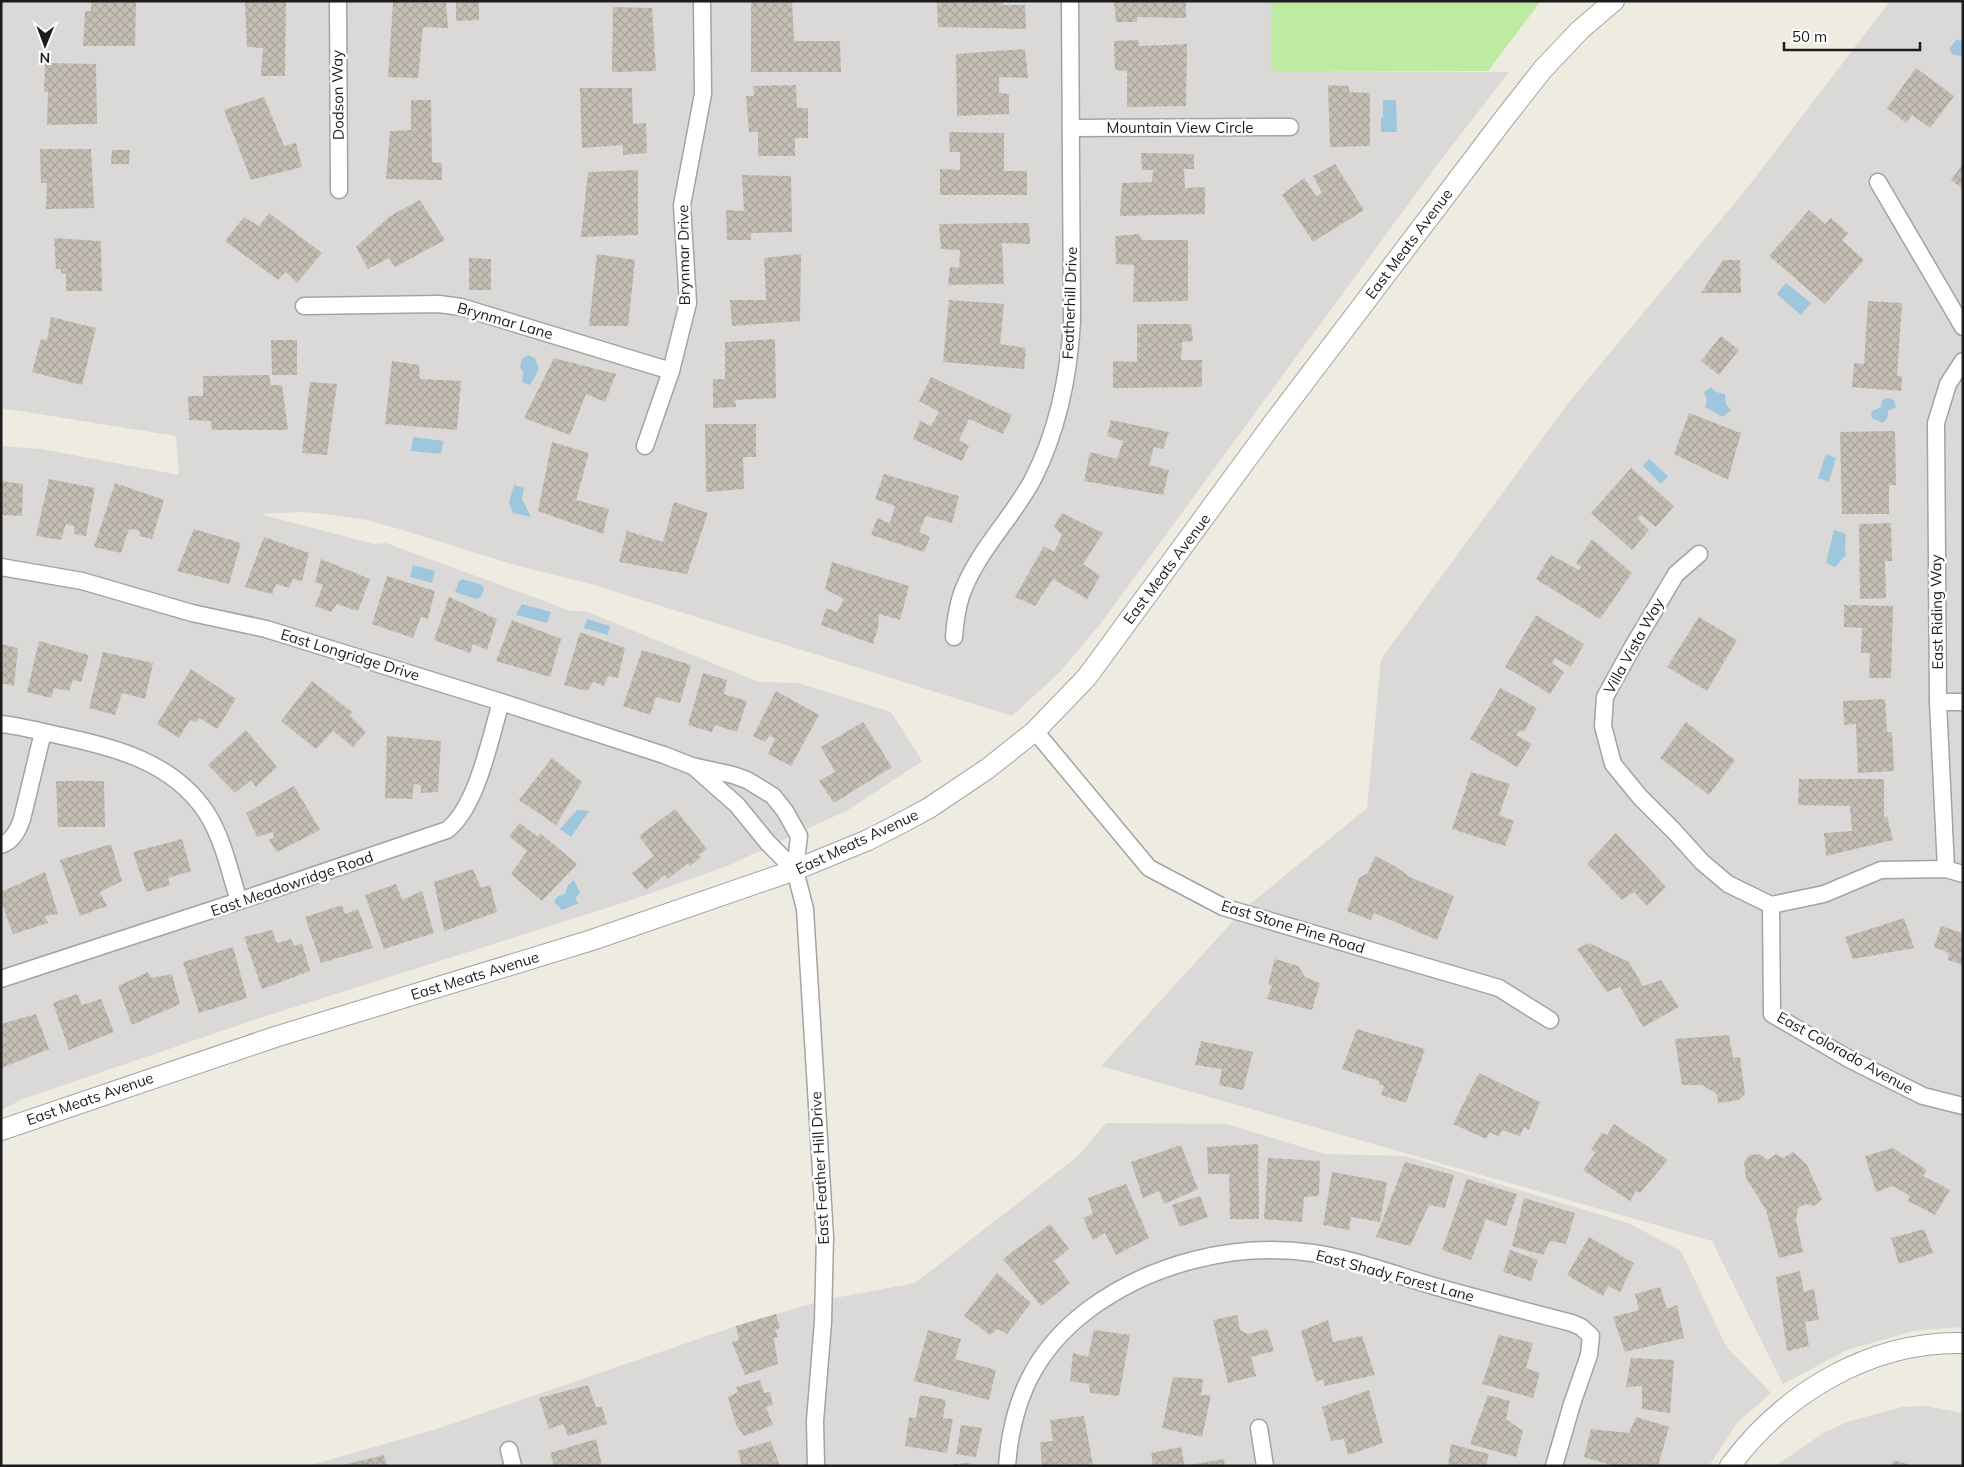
<svg xmlns="http://www.w3.org/2000/svg" width="1964" height="1467" viewBox="0 0 1964 1467" font-family="Mulish,sans-serif">
<defs>
<pattern id="building-cross-hatch" width="8" height="8" patternUnits="userSpaceOnUse" patternTransform="scale(1.25)"><rect width="8" height="8" fill="#c5beb4"/><path d="M0 0l8 8M0 8l8-8" fill="none" stroke="#a9a39a"/></pattern>
</defs>
<rect width="100%" height="100%" fill="#eeebe1"/>
<g fill="#dad9d8">
<path d="M1,1h1270v71h238l-75,97 -333,454 -41,49 -48,44 -421,-132 -76,-19 -116,-36 -32,-9 -42,-6 -23,-2 -42,2 114,30 12,-1 185,68h14l174,71 39,1 93,29 31,49 -74,49 -121,56 -95,34 -372,118 -237,81 -22,11v-664l40,3 138,26 -3,-39 -175,-28z"/>
<path d="M1890,1h73v1326l-50,4 -66,19 -64,34 -71,-143 -611,-175 143,-157 123,-101 14,-149 188,-257 179,-215z"/>
<path d="M1106,1123l121,1 98,30 81,2 222,67 53,28 45,95 45,47 -34,30 -28,43h-1401l129,-37 299,-103 88,-26 91,-17 162,-126z"/>
<path d="M1925,1406l38,7v53h-185v-2l44,-30 25,-12 55,-15z"/>
</g>
<path fill="#bdeba3" d="M1271,1h270l-53,70 -217,1z"/>
<g fill="#9ec7de">
<path d="M1957,39l6,3v15l-11,-3 -3,-5z"/>
<path d="M1383,100h13l1,32h-16v-14h2z"/>
<path d="M1786,283l25,20 -10,12 -24,-21z"/>
<path d="M528,355l7,3 4,11 -9,16 -8,-3 1,-10 -3,-5 2,-8z"/>
<path d="M1711,387l5,5 9,2 1,10 5,6 -8,7 -18,-10 2,-7 -3,-8z"/>
<path d="M1888,398l6,2 2,7 -8,4c0,6 0,8 -6,12l-10,-5 -1,-6 10,-5 1,-7z"/>
<path d="M413,437l30,4 -2,13 -30,-3z"/>
<path d="M1826,454l10,4 -7,24 -11,-4z"/>
<path d="M1649,459l19,17 -7,8 -18,-18z"/>
<path d="M514,485l10,3 -2,11 9,18 -18,-4 -4,-11z"/>
<path d="M1834,530l12,4 -1,11 1,10 -11,12 -9,-4z"/>
<path d="M413,565l22,6 -3,12 -22,-6z"/>
<path d="M462,579l20,6 2,4 -3,8 -5,2 -21,-7 4,-11z"/>
<path d="M522,604l29,8 -4,11 -31,-8z"/>
<path d="M587,619l23,7 -2,9 -24,-7z"/>
<path d="M577,810l12,1 -18,26 -11,-8z"/>
<path d="M574,880l6,12 -5,7 4,4 -17,7 -8,-8 4,-6 7,-2 3,-9z"/>
</g>
<g fill="url(#building-cross-hatch)">
<path d="M91,1h45l-1,45h-52l2,-35h6z"/>
<path d="M245,1h41l-1,75h-24l2,-28 -16,-1z"/>
<path d="M458,1h21v19l-23,1v-19z"/>
<path d="M751,1h41l2,40h46l1,31h-90z"/>
<path d="M1003,1v4h22l1,24 -88,-2 -1,-25z"/>
<path d="M1114,1h72v17l-49,-1v5h-21z"/>
<path d="M393,2l53,1 2,25 -25,-1 -5,51 -30,-1z"/>
<path d="M613,7l39,1 4,63 -44,1z"/>
<path d="M1138,40l1,6 48,-2 -1,62 -59,1v-36l-12,-1 -1,-29z"/>
<path d="M1025,49l3,29 -29,-1v16l10,1v20l-52,2 -1,-62z"/>
<path d="M45,63l51,1 1,60 -50,1 1,-33h-4z"/>
<path d="M1916,68l38,28 -24,32 -18,-13 -6,8 -19,-15z"/>
<path d="M796,85l1,23h11v30h-13v18h-37v-24h-9l-3,-36h8l-1,-10z"/>
<path d="M1328,85l20,1 2,6 20,1v53l-40,1z"/>
<path d="M580,88h52l1,36 13,-1 1,30 -24,2v-10l-41,3z"/>
<path d="M264,97l20,49 12,-3 6,24 -51,13 -27,-70z"/>
<path d="M411,100h20l1,62 10,1v17l-56,-1 4,-48 21,-1z"/>
<path d="M949,132l55,1v38h23v24h-87v-26l20,1v-18h-10z"/>
<path d="M40,149h51l3,59 -48,1 1,-26h-6z"/>
<path d="M112,150h18l-1,14h-18z"/>
<path d="M1141,153l53,1v15h-10l1,19 20,-1v27l-85,2 2,-33 30,-1 1,-12h-11z"/>
<path d="M1335,164l29,46 -51,32 -31,-47 22,-17 12,18 6,-3 -9,-17z"/>
<path d="M1963,164v25l-12,-9z"/>
<path d="M638,170v65l-57,2 7,-65z"/>
<path d="M742,175l49,1 1,56 -41,1v7h-24l-1,-30 18,1z"/>
<path d="M420,200l25,40 -50,27 -6,-9 -21,11 -12,-22 34,-31z"/>
<path d="M1809,210l16,14 6,-6 17,15 -6,7 22,20 -39,44 -56,-48z"/>
<path d="M269,213l53,40 -25,30 -11,-11 -8,8 -53,-39 19,-24 15,9z"/>
<path d="M1029,223l1,21 -28,-1 2,41 -56,1 2,-18 9,1 1,-18 -19,-1 -2,-25z"/>
<path d="M1139,234l3,6h46v61l-55,1 1,-37 -18,-1 -1,-28z"/>
<path d="M54,238l47,3 1,50h-36v-17l-5,-1v-4h-5z"/>
<path d="M597,254l38,6 -7,66h-39z"/>
<path d="M801,254l-1,67 -68,5 -2,-26h36l-2,-42z"/>
<path d="M469,258l22,1v31h-22z"/>
<path d="M1723,260h17l1,33h-40z"/>
<path d="M949,300l55,4 -4,40 26,4 -2,21 -81,-7z"/>
<path d="M1868,301l34,2 -5,73h5l-1,15 -49,-4 2,-24 10,1z"/>
<path d="M51,317l45,11 -14,57 -50,-13 9,-33 6,1z"/>
<path d="M1137,324h54l2,17 -11,1 -1,18h21v27l-89,1v-27l24,1z"/>
<path d="M1721,336l18,14 -20,25 -18,-14z"/>
<path d="M775,339l1,59 -41,2 1,7 -23,1v-29h12v-37z"/>
<path d="M271,340h26v35h-25z"/>
<path d="M554,358l62,16 -11,28 -19,-8 -16,41 -46,-17z"/>
<path d="M392,361l27,4 1,14 41,2 -4,49 -72,-6z"/>
<path d="M269,375l2,10h11l6,45h-76l-1,-9 -22,-1 -1,-24h15v-20z"/>
<path d="M931,377l81,38 -9,19 -34,-15 -10,21 10,6 -7,15 -49,-22 7,-18 11,5 8,-14 -20,-11z"/>
<path d="M310,382l27,2 -10,71 -25,-2z"/>
<path d="M1689,413l52,20 -13,47 -54,-26z"/>
<path d="M1111,420l58,12 -6,17 -9,-2 -5,18 20,5 -6,25 -79,-14 6,-29 27,7 6,-18 -16,-5z"/>
<path d="M705,424h51v33h-13l1,32 -38,3z"/>
<path d="M1895,431l1,54h-7v29h-47l-2,-82z"/>
<path d="M552,442l37,11 -13,47 33,9 -6,25 -65,-23z"/>
<path d="M1631,468l43,38 -18,21 -15,-12 -4,3 12,12 -17,20 -41,-37z"/>
<path d="M884,474l75,22 -7,27 -26,-7 -7,16 11,5 -6,15 -53,-17 6,-17 13,5 5,-17 -20,-7z"/>
<path d="M49,479l46,9 -9,48 -12,-2v-8l-8,-2 -5,16 -25,-4z"/>
<path d="M1,481l22,3 -1,32 -21,-1z"/>
<path d="M115,483l49,17 -12,39 -13,-3 1,-5 -11,-2 -8,24 -27,-6z"/>
<path d="M674,502l34,11 -21,61 -68,-12 8,-31 36,11z"/>
<path d="M1062,513l41,20 -20,31 17,12 -13,23 -34,-20 -18,27 -20,-9 29,-51 10,6 8,-17 -8,-8z"/>
<path d="M1891,523l1,38h-7l1,37 -26,1 -1,-75z"/>
<path d="M194,529l47,14 -12,41 -52,-13z"/>
<path d="M264,537l45,16 -7,28 -9,-2 -4,9 -13,-4 -4,10 -27,-7z"/>
<path d="M1592,539l40,34 -32,46 -64,-40 15,-24 28,15 2,-3 -5,-4z"/>
<path d="M321,559l49,20 -12,32 -21,-7 -6,8 -16,-6 8,-21 -8,-3z"/>
<path d="M832,562l77,24 -9,34 -21,-6 -1,14 -5,16 -52,-19 5,-17 11,4 7,-13 -19,-10z"/>
<path d="M387,576l48,15 -7,28 -7,-2 -8,21 -41,-14z"/>
<path d="M449,597l48,22 -10,31 -14,-6 -3,9 -36,-13z"/>
<path d="M1844,605l49,1 -2,72h-22l1,-25h-9l1,-25 -18,-1z"/>
<path d="M1536,615l48,29 -13,23 -16,-9 -3,5 12,9 -14,22 -45,-27z"/>
<path d="M1699,617l38,23 -30,51 -40,-24z"/>
<path d="M512,620l49,19 -11,38 -54,-16z"/>
<path d="M580,632l45,16 -7,30 -10,-2 -4,10 -11,-4 -6,9 -23,-6z"/>
<path d="M39,641l50,14 -8,27 -8,-2 -4,11 -15,-3 -3,10 -24,-6z"/>
<path d="M1,644l17,4 -4,38 -13,-3z"/>
<path d="M642,650l49,15 -11,38 -24,-6 -6,18 -27,-9z"/>
<path d="M103,652l50,11 -8,36 -23,-6 -7,22 -26,-7z"/>
<path d="M191,669l45,30 -19,30 -18,-11 -3,5 -6,-3 -11,18 -22,-14z"/>
<path d="M703,673l24,7 -3,14 23,7 -10,31 -22,-7 -3,7 -24,-7z"/>
<path d="M312,681l40,31 -2,4 16,16 -13,15 -20,-16 -17,18 -35,-28z"/>
<path d="M1500,688l37,20 -13,24 -4,-2 -4,5 16,9 -15,23 -47,-28z"/>
<path d="M776,691l43,24 -28,51 -23,-12 7,-15 -5,-4 -5,7 -12,-6z"/>
<path d="M1885,699l2,33h5l2,39 -36,2 -2,-49 -12,1 -1,-24z"/>
<path d="M863,722l29,45 -58,36 -15,-22 16,-9 -14,-25z"/>
<path d="M1686,722l49,38 -26,35 -49,-37z"/>
<path d="M246,730l31,37 -21,20 -5,-7 -16,13 -27,-28z"/>
<path d="M387,736l54,5 -3,51 -17,1v-8l-7,-1 -2,15 -27,-1z"/>
<path d="M552,758l30,24 -26,43 -37,-25z"/>
<path d="M1471,772l39,12 -11,31 15,6 -9,25 -53,-17z"/>
<path d="M1799,779h85v40l3,-3 6,24 -67,16 -2,-23 28,-2 -2,-25 -52,-1z"/>
<path d="M56,781h48l1,46h-47z"/>
<path d="M294,786l26,44 -43,22 -8,-12 5,-3 -1,-5 -16,5 -11,-24z"/>
<path d="M675,809l32,40 -8,6 2,2 -11,9 -2,-3 -20,16 -3,-4 -19,15 -14,-17 22,-17 -15,-20z"/>
<path d="M520,823l18,14 2,-4 37,31 -35,37 -31,-27 16,-23 -18,-15z"/>
<path d="M1616,833l50,54 -19,19 -13,-14 -12,8 -35,-36z"/>
<path d="M182,839l9,32 -23,7 2,7 -24,7 -13,-40z"/>
<path d="M111,844l11,37 -22,11 7,14 -27,10 -20,-56z"/>
<path d="M1375,856l20,10 15,11 44,19 -17,44 -63,-27 -3,7 -24,-9 12,-33 9,-5z"/>
<path d="M473,869l8,19 9,-3 7,27 -53,19 -10,-49z"/>
<path d="M45,872l13,42 -13,2 3,7 -35,11 -12,-33v-9z"/>
<path d="M396,884l6,16 20,-9 12,42 -50,16 -19,-54z"/>
<path d="M342,905l3,9 13,-5 15,39 -52,15 -16,-46z"/>
<path d="M1904,918l10,30 -61,11 -8,-22z"/>
<path d="M1941,926l22,7v32l-15,-5 1,-7 -15,-6z"/>
<path d="M272,930l5,13 14,-4 3,7 8,-3 8,28 -48,18 -18,-52z"/>
<path d="M1589,943l40,19 14,24 18,-6 18,27 -36,20 -23,-40 -13,5 -30,-43z"/>
<path d="M233,947l14,51 -48,15 -16,-51z"/>
<path d="M1275,959l23,7 7,11 15,6 -8,27 -45,-11 5,-13 -4,-2z"/>
<path d="M148,972l3,6 21,-4 8,30 -48,21 -14,-39z"/>
<path d="M77,994l5,11 19,-6 13,33 -45,18 -16,-47z"/>
<path d="M36,1014l13,35 -48,19v-44z"/>
<path d="M1357,1029l68,20 -19,54 -25,-8 3,-9 -5,-1v-4l-37,-12z"/>
<path d="M1729,1035l4,23 7,-1 5,37 -6,6 -21,3 -1,-9 -15,-9h-20l-7,-46z"/>
<path d="M1201,1041l52,11 -10,38 -24,-5 3,-16 -27,-4z"/>
<path d="M1479,1073l61,29 -11,28 -5,-3 -4,9 -18,-6 -3,7 -9,-5 -4,7 -33,-15z"/>
<path d="M1614,1124l54,36 -28,33 -4,-2 -6,10 -47,-31 13,-18 -5,-2 11,-17 5,2z"/>
<path d="M1258,1144l1,75h-29l-1,-45h-21l-1,-27z"/>
<path d="M1181,1145l17,44 -34,15 -5,-13 -16,7 -12,-36z"/>
<path d="M1893,1148l34,22 -4,6 27,14 -15,25 -27,-14 2,-5 -17,-10 -17,6 -11,-36z"/>
<path d="M1793,1152l14,13 15,34 -8,7 -8,-2 -8,4 -2,12 7,32 -24,6 -13,-48 -20,-32 -2,-16 5,-7 10,-1 9,6 8,-6 7,4z"/>
<path d="M1268,1158l52,3 -1,35 -15,1 -2,25 -38,-3z"/>
<path d="M1405,1162l49,13 -9,33 -16,-3 -19,41 -34,-9z"/>
<path d="M1332,1172l55,10 -7,40 -29,-5 -2,13 -26,-5z"/>
<path d="M1467,1179l50,15 -11,32 -20,-7 -15,41 -29,-10z"/>
<path d="M1126,1184l23,54 -33,17 -11,-22 -12,7 -10,-22 10,-4 -5,-16z"/>
<path d="M1200,1196l8,21 -28,10 -8,-22z"/>
<path d="M1524,1198l51,15 -9,31 -16,-3 -7,14 -31,-9z"/>
<path d="M1050,1224l19,25 -15,12 16,22 -29,23 -38,-47z"/>
<path d="M1924,1229l9,24 -34,11 -8,-26z"/>
<path d="M1589,1237l45,26 -14,29 -12,-6 -5,10 -36,-21z"/>
<path d="M1510,1250l28,10 -7,21 -28,-9z"/>
<path d="M1800,1271l4,21 10,-3 5,31 -14,2 4,24 -22,5 -11,-74z"/>
<path d="M997,1273l34,30 -24,31 -9,-5 -8,6 -26,-19z"/>
<path d="M1660,1287l7,22 10,-4 7,33 -59,14 -12,-35 26,-7 -4,-16z"/>
<path d="M776,1314l4,14 -5,2 3,7 -4,1 4,26 -33,11 -13,-33 7,-2 -3,-14z"/>
<path d="M1237,1315l3,15 8,4 19,-5 7,22 -23,6 5,19 -28,7 -15,-63z"/>
<path d="M1328,1320l5,22 29,-6 13,39 -50,11 -2,-7 -7,3 -15,-51z"/>
<path d="M928,1330l33,9 -6,20 41,11 -7,30 -75,-19z"/>
<path d="M1094,1330l36,5 -11,61 -29,-3 -1,-9 -19,-3 3,-28 15,4z"/>
<path d="M1499,1335l34,8 -7,25 14,5 -7,25 -51,-14z"/>
<path d="M1631,1358l43,2 -4,53 -28,-4v-23l-16,1z"/>
<path d="M1173,1377l30,2 -2,16h10l-9,42 -40,-9z"/>
<path d="M760,1380l4,13 6,-1 3,13 -7,2 7,18 -29,11 -8,-11 -8,-28 10,-5 -2,-5z"/>
<path d="M588,1385l8,22h6l5,17 -39,12 -5,-12 -14,5 -10,-31z"/>
<path d="M1369,1390l14,53 -35,12 -4,-16 -13,2 -9,-34z"/>
<path d="M920,1395l26,5 -3,18 10,1 -6,34 -42,-7 4,-29 7,1z"/>
<path d="M1488,1395l22,6 -4,18 17,12 -7,26 -46,-13z"/>
<path d="M1084,1416l9,49 -51,1 -2,-24 13,-1 -3,-21z"/>
<path d="M1636,1417l33,10 -11,39h-44l-30,-9 7,-28 38,4z"/>
<path d="M961,1425l21,3 -6,29 -20,-3z"/>
<path d="M596,1439l6,27h-48l-4,-13z"/>
<path d="M771,1441l9,25h-38l-4,-15z"/>
<path d="M1451,1444l38,10 -3,12h-38z"/>
<path d="M1181,1447l4,19h-32l-2,-13z"/>
<path d="M384,1455l3,11h-44v-1z"/>
<path d="M1224,1459l1,7h-36v-1z"/>
<path d="M1894,1460l16,5v1h-18z"/>
<path d="M970,1463v3h-16v-2z"/>
</g>
<g fill="none" stroke-linecap="round" stroke-linejoin="round">
<g stroke="#a3a3a3" stroke-width="19">
<g id="minor">
<path d="M338,1l1,189"/>
<path d="M1071,128l219,-1"/>
<path d="M1878,182l85,145"/>
<path d="M304,306l135,-2 22,3 210,64"/>
<path d="M645,446l26,-75 17,-68 -6,-98 21,-111 -1,-93"/>
<path d="M1699,554l-23,20 -43,72 -28,51 -2,29 10,38 27,33 34,34 28,31 26,22 43,21 53,-11 57,-24 65,-1 17,5"/>
<path d="M1,567l81,14 110,32 74,16 235,73 163,53 28,11 41,9 14,5 26,16 12,15 14,25 -4,34 10,39 20,328 -2,85 -8,99 1,45"/>
<path d="M954,637c1,-14 3,-28 7,-41 15,-44 51,-77 72,-117 25,-49 36,-104 39,-158l-2,-320"/>
<path d="M1938,702h25"/>
<path d="M1,724c19,2 38,7 56,11 56,12 115,26 149,77 17,26 24,61 33,89"/>
<path d="M1035,731l114,137 74,39 276,81 51,32"/>
<path d="M694,767l43,38 31,38 27,27"/>
<path d="M1,845c12,-4 17,-15 21,-26l21,-87"/>
<path d="M1946,869l-8,-167 -2,-279 12,-39 15,-23"/>
<path d="M1771,905l1,109 77,45 74,37 40,10"/>
<path d="M1,979l238,-78 208,-71c30,-23 43,-91 54,-128"/>
<path d="M1259,1428l6,38"/>
<path d="M509,1450l4,16"/>
<path d="M1007,1466c5,-66 28,-116 81,-156 63,-47 147,-68 225,-57 45,7 88,24 131,36 43,12 86,23 128,34l9,4 10,9 -2,19 -17,49 -18,62"/>
</g>
</g>
<g stroke="#a3a3a3" stroke-width="22">
<g id="tertiary">
<path d="M1,1130l274,-93 317,-97 203,-70 73,-30 37,-19 24,-13 58,-39 48,-38 52,-54 187,-255 229,-302 40,-51 37,-39 34,-29"/>
<path d="M1730,1466c54,-73 140,-125 233,-123"/>
</g>
</g>
<use href="#minor" stroke="#fff" stroke-width="16"/>
<use href="#tertiary" stroke="#fff" stroke-width="20"/>
</g>
<g text-anchor="middle" stroke-width="5" stroke-linejoin="round" paint-order="stroke">
<g font-size="15" fill="#1c1c1c" stroke="#fff">
<text transform="translate(338 95) rotate(-91)" y="5">Dodson Way</text>
<text x="1180" y="133">Mountain View Circle</text>
<text transform="translate(1409 244) rotate(-53)" y="5">East Meats Avenue</text>
<text transform="translate(684 255) rotate(-91)" y="5">Brynmar Drive</text>
<text transform="translate(1070 303) rotate(-88)" y="5">Featherhill Drive</text>
<text transform="translate(505 321) rotate(16)" y="5">Brynmar Lane</text>
<text transform="translate(1167 569) rotate(-53)" y="5">East Meats Avenue</text>
<text transform="translate(1937 612) rotate(-91)" y="5">East Riding Way</text>
<text transform="translate(1634 646) rotate(-61)" y="5">Villa Vista Way</text>
<text transform="translate(350 655) rotate(17)" y="5">East Longridge Drive</text>
<text transform="translate(857 842) rotate(-25)" y="5">East Meats Avenue</text>
<text transform="translate(292 884) rotate(-19)" y="5">East Meadowridge Road</text>
<text transform="translate(1293 927) rotate(17)" y="5">East Stone Pine Road</text>
<text transform="translate(475 976) rotate(-17)" y="5">East Meats Avenue</text>
<text transform="translate(1845 1053) rotate(29)" y="5">East Colorado Avenue</text>
<text transform="translate(90 1099) rotate(-19)" y="5">East Meats Avenue</text>
<text transform="translate(820 1168) rotate(-93)" y="5">East Feather Hill Drive</text>
<text transform="translate(1395 1276) rotate(15)" y="5">East Shady Forest Lane</text>
</g>
</g>
<rect width="1964" height="1467" fill="none" stroke="#1c1c1c" stroke-width="5"/>
<g transform="translate(45 45) rotate(181)" stroke="#ffffff" stroke-width="4" paint-order="stroke">
<path d="M0-4L9 19L0 12L-9 19Z" fill="#1c1c1c"/>
<text y="-8" font-size="14" font-weight="bold" text-anchor="middle" fill="#1c1c1c">N</text>
</g>
<path d="M1784 42v8h136v-8" fill="none" stroke="#1c1c1c" stroke-width="2.5"/>
<text x="1792" y="42" font-size="15" fill="#1c1c1c" stroke="#ffffff" stroke-width="4" paint-order="stroke">50 m</text>
</svg>
